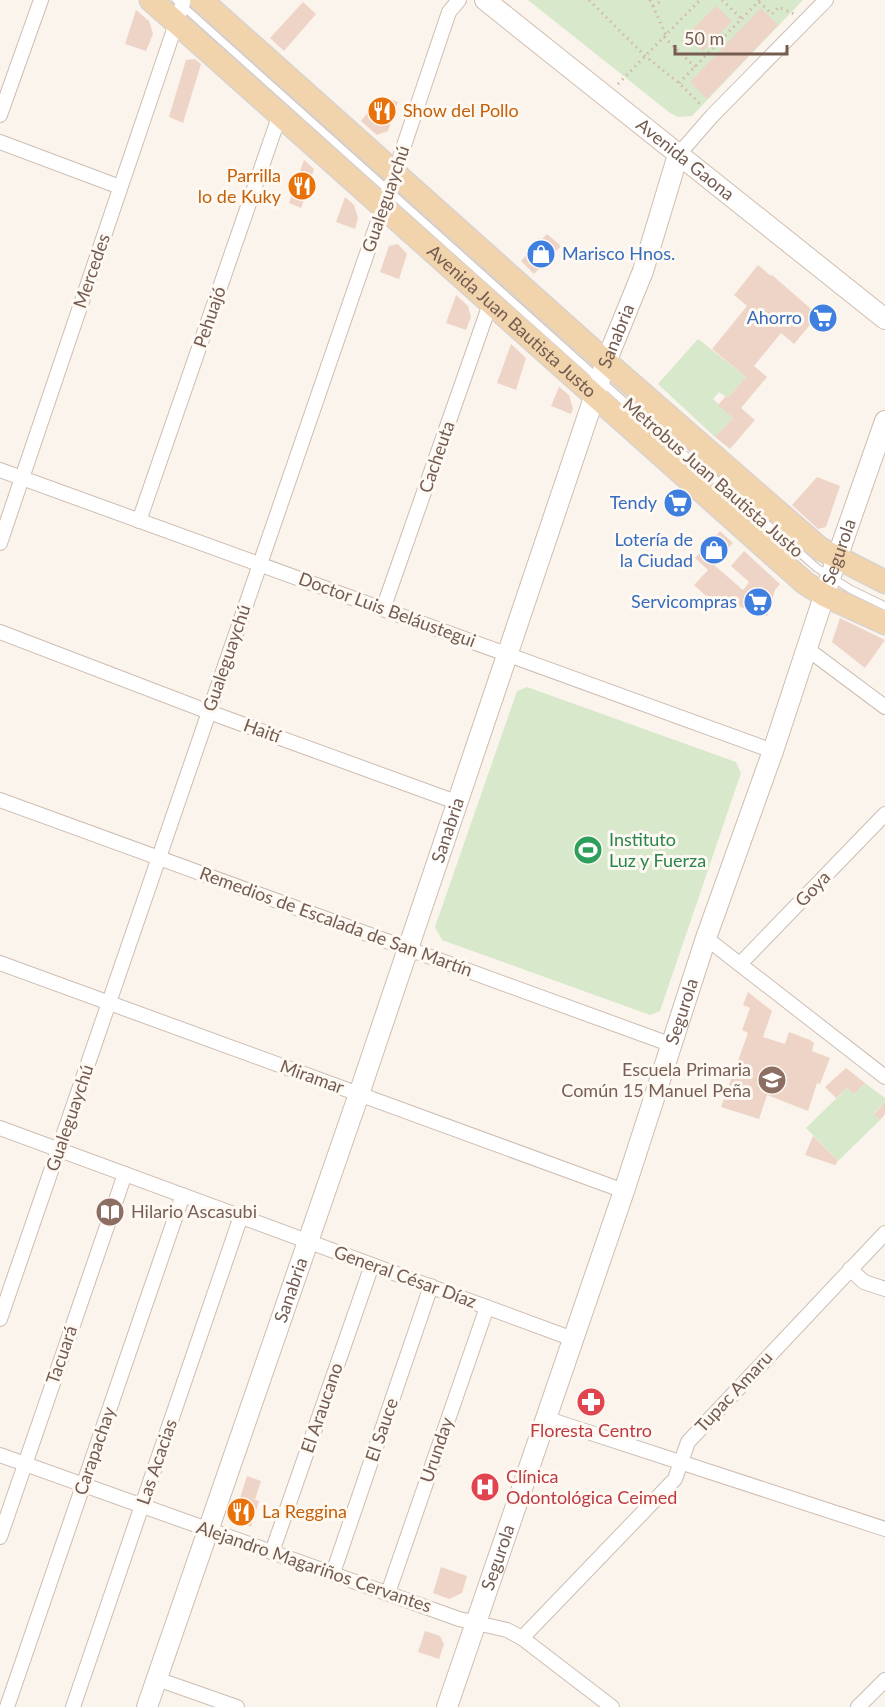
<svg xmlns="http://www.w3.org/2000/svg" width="885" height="1707" viewBox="0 0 885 1707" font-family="Lato,sans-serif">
<rect width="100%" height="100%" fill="#fbf4ec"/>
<g fill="#d8e8cb">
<path d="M528,0h275l-111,116 -14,1 -8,-4z"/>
<path d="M698,339l48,38 -18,21 -9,-6 -6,7 20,19 -18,19 -57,-53z"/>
<path d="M527,687l209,75 5,11 -81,238 -10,4 -208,-75 -7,-13 82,-236z"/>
<path d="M865,1083l20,15v4l-11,11 6,7 -42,41 -32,-33 41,-40 7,6z"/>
</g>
<g fill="#eed4c6">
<path d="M303,2l13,12 -32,37 -14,-13z"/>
<path d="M716,6l16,15 -29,30 -16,-16z"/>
<path d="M761,8l17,17 -71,74 -17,-17z"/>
<path d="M136,10l13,11 4,13 -7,17 -21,-7z"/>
<path d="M195,59l6,5 -18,59 -14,-6 17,-57z"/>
<path d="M381,96l17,6 -10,29 -11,4 -16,-14z"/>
<path d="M304,160l10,9 -13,39 -12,-5z"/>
<path d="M345,197l9,8 4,13 -3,11 -19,-7z"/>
<path d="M547,234l14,12 -27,28 -13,-13z"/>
<path d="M398,244l9,10 -8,25 -19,-7 9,-26z"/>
<path d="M758,265l13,11 1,-1 46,40 -24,29 -13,-11 -27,33 13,11 -26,31 14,12 -25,29 -15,-12 18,-19 -15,-13 8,-9 2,2 18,-21 -34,-28 35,-43 -13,-11z"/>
<path d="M456,295l12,11 3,11 -5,13 -20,-7z"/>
<path d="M511,344l15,14 -10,32 -19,-7z"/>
<path d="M559,387l10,8 4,14 -2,5 -20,-8z"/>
<path d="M817,477l23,9 -14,41 -8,2 -26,-24z"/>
<path d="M720,531l13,12 -20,21 30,26 6,-8 -18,-16 13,-15 36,33 -5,6 -8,26 -62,-21 -11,-10 14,-15 -13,-12z"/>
<path d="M840,618l45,22 -20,28 -33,-26z"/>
<path d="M748,992l24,19 -9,26 22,7 4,-12 21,8 4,3 -2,8 18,7 -10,26 -3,-1 -9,28 -41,-16 -8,24 -38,-12 27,-74 -6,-3 8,-22 -7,-3z"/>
<path d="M846,1068l19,15 -11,11 -7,-6 -11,10 -11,-11z"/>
<path d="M885,1102v12l-5,6 -6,-6z"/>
<path d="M813,1136l25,25 -3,4 -30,-10z"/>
<path d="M247,1476l14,5 -6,19 4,1 -8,26 -14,-7 -2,-6z"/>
<path d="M476,1479l21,6 -4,10 -20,-6z"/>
<path d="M441,1567l26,9 -5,17 -13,6 -16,-6z"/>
<path d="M425,1631l15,5 4,8 -5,15 -21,-7z"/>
</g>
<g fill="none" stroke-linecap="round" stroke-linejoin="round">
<g stroke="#cdbdb3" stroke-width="9">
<path id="lane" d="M176,0l498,446 48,39 95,83 33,21 35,17"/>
</g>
<g stroke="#cdbdb3" stroke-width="16">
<g id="street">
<path d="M0,115l41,-115"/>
<path d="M0,142l120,45"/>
<path d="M678,155l34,-39 114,-116"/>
<path d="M0,470l773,281"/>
<path d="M139,521l141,-407"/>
<path d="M0,543l184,-543"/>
<path d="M383,609l107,-305"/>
<path d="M0,632l209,80 247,90"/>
<path d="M806,648l79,59"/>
<path d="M0,800l672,245"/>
<path d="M706,938l179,139"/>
<path d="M0,963l624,228"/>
<path d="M740,964l145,-150"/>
<path d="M0,1128l573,211"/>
<path d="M850,1269l14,13 21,7"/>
<path d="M0,1319l395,-1147 54,-160 10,-12"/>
<path d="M545,1418l340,111"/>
<path d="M0,1455l459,164 48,11 15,8 90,69"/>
<path d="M0,1537l125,-363"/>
<path d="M272,1552l100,-287"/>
<path d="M333,1573l98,-287"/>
<path d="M388,1593l99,-286"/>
<path d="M522,1638l153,-159 13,-37 197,-209"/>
<path d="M157,1679l80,28"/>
<path d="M7,1707l176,-512"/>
<path d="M73,1707l168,-491"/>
<path d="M858,1707l27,-27"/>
</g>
</g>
<g stroke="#cfbdb0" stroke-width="22">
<g id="secondary">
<path id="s1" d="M485,0l400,319"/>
<path id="s2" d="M147,1707l212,-613 247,-732 37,-91 35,-116"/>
<path id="s3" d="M447,1707l177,-516 82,-253 67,-187 57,-173 55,-157"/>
</g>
</g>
<g stroke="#d8d1ce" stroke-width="25">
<g id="primary">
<path id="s4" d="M151,0l654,583 19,12 61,28"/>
<path d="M201,0l405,362 213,186 66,34"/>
</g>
</g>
<g stroke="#d3b7a9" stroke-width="3" stroke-dasharray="1.5 4.5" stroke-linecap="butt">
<path d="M589,0l56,56 34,27 23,23"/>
<path d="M650,0l16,35"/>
<path d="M722,0l20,19"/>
<path d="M759,2l13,12 7,-7 15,7"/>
<path d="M653,6l10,-6"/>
<path d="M664,37l31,30"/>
<path d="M679,83l81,-83"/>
<path d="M618,84l82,-84"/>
</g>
<use href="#lane" stroke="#fff" stroke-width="7"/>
<use href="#street" stroke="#fff" stroke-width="14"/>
<use href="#secondary" stroke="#fff" stroke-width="20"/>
<use href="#primary" stroke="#f2d4ac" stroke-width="22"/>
</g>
<defs>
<g id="restaurant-disc" transform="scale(1.5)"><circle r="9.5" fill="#e8710a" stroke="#fef9f3"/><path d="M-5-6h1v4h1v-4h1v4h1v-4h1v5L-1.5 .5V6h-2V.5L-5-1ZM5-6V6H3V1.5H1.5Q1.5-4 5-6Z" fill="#fff"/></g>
<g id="shop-disc" transform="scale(1.5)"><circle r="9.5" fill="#3f7fe0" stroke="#fef9f3"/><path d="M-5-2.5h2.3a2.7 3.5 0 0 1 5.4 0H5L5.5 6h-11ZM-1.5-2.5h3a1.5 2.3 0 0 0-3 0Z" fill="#fff"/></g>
<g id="supermarket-disc" transform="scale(1.5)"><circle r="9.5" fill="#3f7fe0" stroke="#fef9f3"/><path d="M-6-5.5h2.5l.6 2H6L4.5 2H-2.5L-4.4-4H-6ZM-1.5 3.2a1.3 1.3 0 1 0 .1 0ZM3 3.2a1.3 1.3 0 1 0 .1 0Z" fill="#fff"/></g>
<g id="stadium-disc" transform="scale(1.5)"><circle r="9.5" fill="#2e9e5b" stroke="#fef9f3"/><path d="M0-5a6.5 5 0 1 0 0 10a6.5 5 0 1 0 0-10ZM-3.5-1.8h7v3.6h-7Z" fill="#fff"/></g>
<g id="school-disc" transform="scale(1.5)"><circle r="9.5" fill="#8d6e63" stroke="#fef9f3"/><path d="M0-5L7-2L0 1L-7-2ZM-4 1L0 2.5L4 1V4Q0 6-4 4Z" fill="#fff"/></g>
<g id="library-disc" transform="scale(1.5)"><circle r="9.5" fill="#8d6e63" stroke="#fef9f3"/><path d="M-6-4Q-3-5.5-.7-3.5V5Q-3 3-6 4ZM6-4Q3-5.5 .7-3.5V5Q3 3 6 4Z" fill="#fff"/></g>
<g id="pharmacy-disc" transform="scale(1.5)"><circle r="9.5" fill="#e0444e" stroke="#fef9f3"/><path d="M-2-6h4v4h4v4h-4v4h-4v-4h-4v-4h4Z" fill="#fff"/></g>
<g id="hospital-disc" transform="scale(1.5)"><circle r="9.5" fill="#e0444e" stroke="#fef9f3"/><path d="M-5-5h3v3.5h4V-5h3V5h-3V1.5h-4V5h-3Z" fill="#fff"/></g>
</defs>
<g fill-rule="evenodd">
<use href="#restaurant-disc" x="382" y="111"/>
<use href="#restaurant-disc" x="302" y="186"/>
<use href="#shop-disc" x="541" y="254"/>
<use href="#supermarket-disc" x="823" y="318"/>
<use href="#supermarket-disc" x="678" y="503"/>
<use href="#shop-disc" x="714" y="550"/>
<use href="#supermarket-disc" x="758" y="602"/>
<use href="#stadium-disc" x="588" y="850"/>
<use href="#school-disc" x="772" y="1080"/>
<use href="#library-disc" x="110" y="1212"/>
<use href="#pharmacy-disc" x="591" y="1402"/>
<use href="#hospital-disc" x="485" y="1487"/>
<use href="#restaurant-disc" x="241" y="1512"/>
</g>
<g text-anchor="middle" stroke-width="6" stroke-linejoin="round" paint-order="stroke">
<g font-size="18" fill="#c56008" stroke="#fef9f3" text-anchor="start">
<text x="403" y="117">Show del Pollo</text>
<text x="281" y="182" text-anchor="end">Parrilla<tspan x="281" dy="21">lo de Kuky</tspan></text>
<text x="262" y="1518">La Reggina</text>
</g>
<g font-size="18" fill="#745c51" stroke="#fef9f3">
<text dy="6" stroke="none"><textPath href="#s1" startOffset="256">Avenida Gaona</textPath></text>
<text transform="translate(386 199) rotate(-71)" y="6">Gualeguaychú</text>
<text transform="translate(92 271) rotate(-71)" y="6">Mercedes</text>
<text transform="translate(210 317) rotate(-71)" y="6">Pehuajó</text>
<text dy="6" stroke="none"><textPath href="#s4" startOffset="483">Avenida Juan Bautista Justo</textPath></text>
<text dy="6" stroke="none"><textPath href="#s2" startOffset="1449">Sanabria</textPath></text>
<text transform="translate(437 457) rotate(-71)" y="6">Cacheuta</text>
<text transform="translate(713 478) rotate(41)" y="6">Metrobus Juan Bautista Justo</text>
<text dy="6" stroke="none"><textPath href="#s3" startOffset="1220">Segurola</textPath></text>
<text transform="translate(387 610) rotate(20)" y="6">Doctor Luis Beláustegui</text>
<text transform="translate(227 658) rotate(-71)" y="6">Gualeguaychú</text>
<text transform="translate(262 731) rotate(20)" y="6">Haití</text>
<text dy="6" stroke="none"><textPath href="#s2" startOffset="927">Sanabria</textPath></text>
<text transform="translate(813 889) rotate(-46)" y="6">Goya</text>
<text transform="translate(336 922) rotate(20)" y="6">Remedios de Escalada de San Martín</text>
<text dy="6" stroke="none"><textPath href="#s3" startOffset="734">Segurola</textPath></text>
<text transform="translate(312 1077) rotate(20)" y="6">Miramar</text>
<text transform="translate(70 1118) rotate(-71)" y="6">Gualeguaychú</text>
<text transform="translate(405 1277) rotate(20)" y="6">General César Díaz</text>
<text dy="6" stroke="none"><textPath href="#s2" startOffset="441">Sanabria</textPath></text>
<text transform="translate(62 1355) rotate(-71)" y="6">Tacuará</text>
<text transform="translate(734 1392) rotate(-47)" y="6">Tupac Amaru</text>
<text transform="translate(322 1408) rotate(-71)" y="6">El Araucano</text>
<text transform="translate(382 1430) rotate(-71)" y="6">El Sauce</text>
<text transform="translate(437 1450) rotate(-71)" y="6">Urunday</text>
<text transform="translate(95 1451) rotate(-71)" y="6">Carapachay</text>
<text transform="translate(157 1462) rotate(-71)" y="6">Las Acacias</text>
<text dy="6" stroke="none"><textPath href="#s3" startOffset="158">Segurola</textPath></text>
<text transform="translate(314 1567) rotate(19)" y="6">Alejandro Magariños Cervantes</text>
</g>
<g font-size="18" fill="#366cbe" stroke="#fef9f3" text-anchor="end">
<text x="562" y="260" text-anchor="start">Marisco Hnos.</text>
<text x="802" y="324">Ahorro</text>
<text x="657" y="509">Tendy</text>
<text x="693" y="546">Lotería de<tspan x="693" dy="21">la Ciudad</tspan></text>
<text x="737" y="608">Servicompras</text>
</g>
<g font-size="18" fill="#27864d" stroke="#fef9f3" text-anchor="start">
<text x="609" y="846">Instituto<tspan x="609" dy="21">Luz y Fuerza</tspan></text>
</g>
<g font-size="18" fill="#785e54" stroke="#fef9f3" text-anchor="end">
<text x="751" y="1076">Escuela Primaria<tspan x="751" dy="21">Común 15 Manuel Peña</tspan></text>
<text x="131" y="1218" text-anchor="start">Hilario Ascasubi</text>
</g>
<g font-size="18" fill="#be3a42" stroke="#fef9f3">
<text x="591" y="1437">Floresta Centro</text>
<text x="506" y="1483" text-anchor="start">Clínica<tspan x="506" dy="21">Odontológica Ceimed</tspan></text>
</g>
</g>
<path d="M675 45v9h112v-9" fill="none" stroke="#745c51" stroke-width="3"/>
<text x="684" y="45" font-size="18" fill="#745c51" stroke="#fef9f3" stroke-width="4.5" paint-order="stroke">50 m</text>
</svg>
